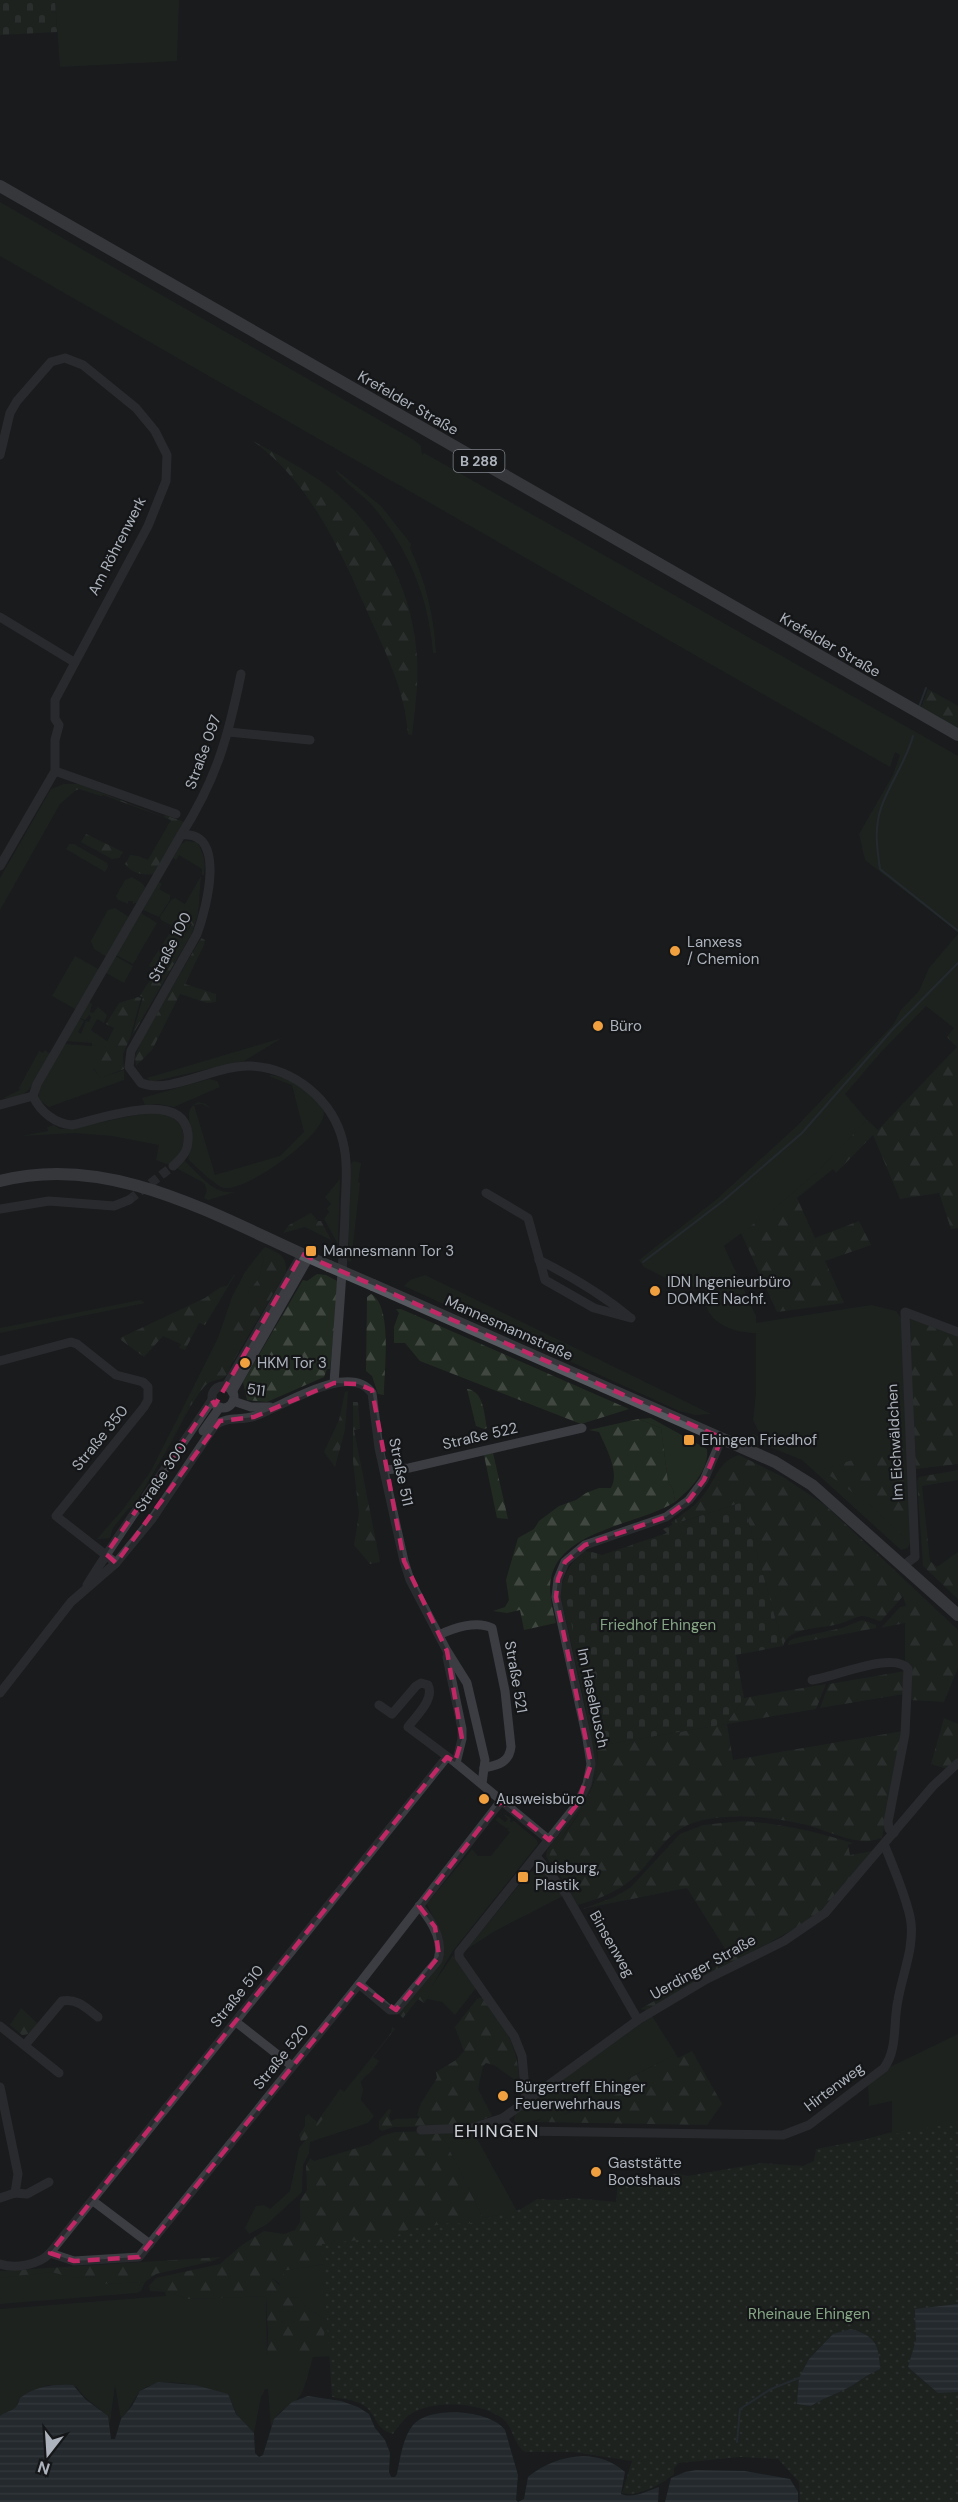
<svg xmlns="http://www.w3.org/2000/svg" width="958" height="2502" viewBox="0 0 958 2502" font-family="'DM Sans',sans-serif">
<defs>
<pattern id="forest-firs" width="22" height="20" patternUnits="userSpaceOnUse" patternTransform="scale(1.5)"><rect width="22" height="20" fill="#222b22"/><path d="M5 1l3.5 6h-7zM16 11l3.5 6h-7z" fill="#3f4740"/></pattern>
<pattern id="cemetery-stones" width="16" height="16" patternUnits="userSpaceOnUse" patternTransform="scale(1.5)"><rect width="16" height="16" fill="#222b22"/><path d="M2 7V4a2 2 0 0 1 4 0v3zM10 15v-3a2 2 0 0 1 4 0v3z" fill="#3f4740"/></pattern>
<pattern id="park-dots" width="8" height="8" patternUnits="userSpaceOnUse" patternTransform="scale(1.5)"><rect width="8" height="8" fill="#222b22"/><path d="M2 2h.1M6 6h.1" fill="none" stroke="#3f4740" stroke-width="1.8" stroke-linecap="round"/></pattern>
<pattern id="water-rules" width="6" height="5" patternUnits="userSpaceOnUse" patternTransform="scale(1.5)"><rect width="6" height="5" fill="#303b41"/><path d="M0 2.5h6" fill="none" stroke="#4b555a"/></pattern>
</defs>
<rect width="100%" height="100%" fill="#1a1b1d"/>
<g fill="#222b22">
<path d="M55,0h124l-2,61 -117,6z"/>
<path d="M0,202l414,238 7,6 1,9 2,-2 534,303v176l-93,-72 -6,-26 34,-59 7,-20 -5,-3 -5,15 -890,-511z"/>
<path d="M335,469l46,37 30,38 -1,4c16,34 24,68 26,105h-3c-4,-56 -26,-108 -63,-150 -9,-9 -31,-25 -35,-34z"/>
<path d="M64,784h15l-4,7 -15,13 -60,106v-32l51,-89z"/>
<path d="M186,841l11,1c7,12 9,20 7,33h-2v-6l-23,-14 -3,5 -3,-2 8,-14z"/>
<path d="M69,844h5l33,19 1,3 -3,6 -39,-23z"/>
<path d="M201,876l-3,38h-5c-2,19 -27,54 -43,64l5,-8 -6,-4 2,-4 20,-31 3,2 3,-5 -16,-8 -1,-3 11,-17 4,-2 10,6z"/>
<path d="M132,877l11,7 2,4 -7,14 -5,2v-3h-5v3l-10,-4 -2,-4 9,-16z"/>
<path d="M158,882l4,2 -3,5 11,6v5l-11,17 -16,-7z"/>
<path d="M115,908l14,9 -22,40 -13,-8 -3,-8 17,-31z"/>
<path d="M141,913l16,10 -24,41 -17,-9z"/>
<path d="M958,934v89l-4,5 -28,-22 -45,46 -36,42 22,26 -49,51 -43,37 -51,38 32,70v7l115,-18 25,6 5,7 7,120 -3,5 -82,27 48,36 39,37 -2,5 -7,2 -99,-90 -44,-18 -7,-9 11,5 -9,-18 3,-26v-61c-20,0 -46,-8 -51,-31 -1,-5 1,-10 1,-15h-22l-40,-20 -5,-7 78,-61 81,-74 95,-100 8,-15 18,-19 10,-23z"/>
<path d="M75,956l25,14 -23,40 -25,-14z"/>
<path d="M115,956l18,10 -9,17 -18,-10z"/>
<path d="M89,1002l3,2 -2,8 3,1 5,-6 9,8 -3,8 -7,-4 -6,11 17,12 -14,27 6,9 24,-8v10l-75,27 -10,-7v-12l25,-44 28,2v-3l-26,-2 13,-23 5,3 -6,11 3,2 5,-13 3,1 2,-5 -2,-2 -4,5 -5,-2z"/>
<path d="M282,1038l-38,23 -93,21 -4,-4z"/>
<path d="M45,1050l5,4c-10,18 -20,49 -46,44l16,-8 -1,-2 20,-37 4,2z"/>
<path d="M270,1075c14,1 26,9 37,17 6,4 17,13 17,21 0,23 -78,79 -100,75 -8,-2 -29,-22 -36,-29 1,-6 4,-12 4,-20 0,-13 -10,-29 6,-37l8,2 4,4 -8,-4 -8,1 21,70 65,-19 24,-24 -12,-47 -21,-8 3,14z"/>
<path d="M209,1079l8,2 3,6 -46,20 -16,-3 -13,1 -3,-7z"/>
<path d="M145,1113h21l16,12c3,18 2,27 -13,40l-13,-5 3,-15 -47,-9 -37,-3 -54,3 27,-5 -1,-4 7,-2 6,4h10z"/>
<path d="M183,1160c17,13 28,35 52,32l-27,8 -4,-2 3,-8 -3,-7 -28,-15z"/>
<path d="M353,1161l8,2 -3,19 2,1 -9,79 -3,-1 3,-97z"/>
<path d="M340,1179l-2,65 -14,-25 5,-7 -2,-4 4,-4 -6,-7z"/>
<path d="M261,1251l3,9 -5,18 -14,19 -26,76 -14,7 -6,7 -34,66 -32,54 -4,1 -16,20 -3,10 -13,1 27,-31 27,-37 67,-133 14,-41 13,-25z"/>
<path d="M425,1275l286,139 -15,1 -17,-4 -275,-125 6,-6z"/>
<path d="M140,1300l5,3 -145,30v-5z"/>
<path d="M651,1418l56,31c3,20 -17,41 -32,53l-2,-13 -5,-7 -7,-54 -23,-9z"/>
<path d="M585,1551l7,1 -9,5 -4,97 15,70 4,43 -11,35 -36,50v13l-5,-9 1,-6 31,-40 17,-49 -9,-51 -26,-117c3,-18 10,-31 25,-42z"/>
<path d="M504,1815h2l5,4 -1,3 4,-1 23,19 1,4 -86,108 -20,34 21,-31 23,33 -21,27 -13,-13 -15,-3 2,-2 -3,-7 20,-32 -3,-2 -5,-28 -11,-24 45,-55 6,7h13l19,-24 -3,-2 2,-2h-3l-11,-8 3,-3 7,5 3,-3z"/>
<path d="M536,1869l6,1 21,26 -68,35 -28,18 61,-75z"/>
<path d="M652,2016l24,38 -49,25 3,5 -19,15 -8,-10 -16,18 -7,3 -61,14 -5,-3 1,-8z"/>
<path d="M958,2034v167l-619,155 -26,1c-3,9 -8,34 -14,40 -10,13 -21,9 -28,31l-3,-39h-3l-4,8 -7,36c-5,-6 -12,-11 -16,-17 -3,-4 -4,-9 -6,-13 -16,-18 -70,-28 -89,-14 -9,7 -13,21 -22,30l-6,-34 -5,38c-6,-16 -25,-21 -33,-36l-28,-2 -12,4 -23,21 -14,6v-107l166,-13 -1,-4 -15,-1 -1,-5 39,13 78,-3 1,61 59,-37 -21,-14 -6,-8 -16,-1 -4,-14 -11,-8 15,-1 -2,-3 513,-80 24,-31 -1,-8 75,-20v-31l-23,5 -1,-23 22,-16z"/>
<path d="M377,2064c-4,8 -12,11 -16,18l2,8 -2,10 13,16 -6,7 -58,19 -1,11 -6,12 -1,27 -36,33 -17,9 -4,-6 11,-22 8,-1 6,4 20,-18 9,-43 67,-83 8,3z"/>
<path d="M474,2130l1,5 42,76 -34,7 -42,-85z"/>
<path d="M51,2272l19,5 29,1 2,6 44,-2 -4,9 -4,2 -137,11v-26z"/>
</g>
<g fill="url(#forest-firs)">
<path d="M253,441c26,15 54,29 78,48 51,41 82,103 86,168 2,26 -2,52 -5,78l-4,-1c-3,-42 -21,-79 -38,-116 -29,-66 -58,-134 -117,-177z"/>
<path d="M928,689l30,17v25l-38,-21z"/>
<path d="M79,784l85,33 1,-2 19,7 -29,52c-11,2 -24,-1 -30,-10l5,-9 8,1 10,4 23,-40 -68,-25 -2,1 -22,-7 -4,2z"/>
<path d="M86,834l37,18 -4,6 -7,1 -31,-17z"/>
<path d="M190,914h8l-6,19 -60,103 11,-39 -3,-1c7,-12 8,-14 18,-23 12,-10 26,-35 34,-49l-3,-2 4,-7z"/>
<path d="M201,938l4,2 -1,5 -19,39 31,10v8l-9,1 -27,-9 -28,56 -16,16 -1,-9 6,-16z"/>
<path d="M138,997l3,1 -11,40 -7,16 1,15 -24,9 -6,-10 20,-40 -8,-4 13,-21z"/>
<path d="M958,1023v205l-7,1 -12,-36 -39,6 -27,-64 -37,38 -3,-4 -36,29 18,40 44,-17 12,24 -46,16 19,42 -67,9 -36,-79 34,-25 43,-37 49,-51 11,10 79,-83 -10,-10z"/>
<path d="M311,1213l7,8h3l10,19 -26,-13 -22,6 6,-8z"/>
<path d="M265,1247c14,6 22,9 21,25l-55,93c-5,21 -17,10 -27,22 -16,19 -26,45 -39,66l34,-66 6,-7 15,-9 10,-37 15,-37 14,-19 5,-18 -3,-9z"/>
<path d="M317,1274l9,1 13,7 -9,87h-3l-3,8 -57,25 -20,-2 -4,-18 60,-102 4,1z"/>
<path d="M234,1275h1l-30,50 -6,-2 -14,27 -6,-2 2,-4 -18,-8 -19,21 -23,-17 -1,-2 85,-40 16,-11 6,-1z"/>
<path d="M371,1294c22,11 13,78 13,101l-6,-1 -6,-18 -6,-5 1,-74z"/>
<path d="M396,1309h5l228,100 -48,15 -161,-63 -15,-18h-11v-16l5,-14z"/>
<path d="M910,1316l48,19v129l-42,5 -4,-34z"/>
<path d="M467,1389c17,2 17,25 20,39l-3,1 -8,-3z"/>
<path d="M348,1391l-3,39 -10,37 -11,-15 15,-32 6,-28z"/>
<path d="M353,1402h5l2,27 -6,1 26,132 -10,2 -16,-19 5,-31 -6,-53z"/>
<path d="M638,1419l23,9 7,54 5,7 2,13c-38,24 -122,28 -125,84 0,12 3,25 6,37l-32,7 -4,-20 -13,3 -14,-2 12,-4 4,-7 -3,-20 12,-42 16,-9 5,-8 20,-15 17,-6 10,-7 13,-5h12c9,-16 -5,-40 -12,-56l-10,-2z"/>
<path d="M908,1438l2,105 -39,-37 -49,-36 82,-27z"/>
<path d="M493,1453l15,66 -11,-1 -13,-63z"/>
<path d="M739,1455l44,22 42,28 133,125v38l-14,34 -34,-2v-35l-5,-2v-40l-24,5 19,-21 6,-1 -3,-10 -22,25c-6,-1 -13,-5 -19,-5 -8,1 -15,6 -23,8 -17,5 -50,2 -56,22l-40,-144 -66,21 -1,-4c11,-8 21,-15 29,-26 12,-16 14,-32 34,-38z"/>
<path d="M958,1470v10l-36,6 8,75 7,6 21,-15v47l-35,-33 -6,-85 2,-4z"/>
<path d="M862,1620l14,5v3l-88,17 1,-4 6,-3 47,-10z"/>
<path d="M905,1671l-1,23 -84,14 9,-24z"/>
<path d="M826,1684l-10,25 -89,15 6,36 170,-29 -21,107c-5,1 -12,4 -17,3 -17,0 -41,-11 -58,-16 -33,-8 -70,-12 -104,-5 -40,9 -44,37 -72,60 -15,13 -34,19 -53,25l-29,-48 2,-6c25,-31 51,-62 46,-105l129,-22 18,-26z"/>
<path d="M944,1718l14,6v35l-11,10 -16,-5z"/>
<path d="M741,1821c39,2 75,11 112,22l-5,2 2,10 22,-4 -7,11 -51,56 -167,92 -7,-1 91,-51 -44,-70 -105,21 30,-11 18,-10 50,-54 23,-9z"/>
<path d="M442,1956l5,2 -20,32 2,7 -5,6 -6,-4 -15,19 -5,-5z"/>
<path d="M483,1997c21,29 36,49 36,86l-25,-18 -8,-2 -3,3 -5,23 14,27 -26,10 -72,1 -12,4 -3,-2v-8l10,-12 2,1 -2,6 2,5 5,-2 24,-1 -3,-3 4,-12 16,-25 -1,-6 20,-12 8,-9 -9,-24 22,-28z"/>
<path d="M21,2008l16,15c-3,8 -7,12 -15,12l-12,-10z"/>
<path d="M392,2027l3,2 -22,28 6,4 -5,7 -8,-3 -60,75 -5,1 -2,-6 6,-9v-9l3,-3 9,8 21,-30 2,-3 4,3 47,-59z"/>
<path d="M692,2051l30,53 -15,21 -171,-3 9,-5 24,-4 18,-6 16,-18 8,9 18,-14 -3,-4 50,-26 2,4z"/>
<path d="M428,2131l13,2 42,85 34,-7 -114,40 -121,20 2,4h-15l12,12 2,10 16,1 6,8 21,14 -3,23 -11,11 -45,4 1,-24 -2,-38 -78,3 -39,-13 7,-8 64,-14 22,-19 22,-14 20,3 11,-4 5,-8v-21l7,-11 -1,-24 4,-8 4,3 56,-17 12,-8 13,-4z"/>
<path d="M221,2257l-8,4 -57,13 -11,8 -45,2 -1,-6 -29,-1 -19,-5 -51,6v-7z"/>
</g>
<g fill="url(#cemetery-stones)">
<path d="M0,0h55l2,32 -57,3z"/>
<path d="M743,1502l40,144 -47,9 8,43 -18,26 -129,22 -30,-143c-2,-23 3,-40 25,-51l10,3 65,-22 -4,-4 9,-4 -1,-3 5,-3 2,4z"/>
</g>
<path fill="url(#park-dots)" d="M958,2122v380h-158l-1,-20 -21,-23 -38,-2 -61,6 -5,5v6c-11,10 -38,24 -52,19l10,-32 -59,-9h-48c-12,-8 -12,-26 -23,-34 -22,-16 -67,-18 -90,-5 -7,4 -14,14 -19,21 -16,-5 -15,-13 -24,-24 -8,-10 -26,-11 -37,-13l-10,-153 74,-8 13,-7 42,-6 16,1 54,-15 16,-10 21,1 16,-2 42,4 2,-24c9,1 19,4 29,4 17,1 17,-14 40,-6l75,-13 41,3 11,-5 2,-12z"/>
<g fill="url(#water-rules)">
<path d="M958,2304v88l-20,1 -30,-26 8,-27 -1,-31z"/>
<path d="M851,2329c24,7 28,15 29,40 -12,5 -19,11 -29,17 -13,8 -27,11 -40,20l-14,-2 2,-26 10,-19 24,-25z"/>
<path d="M158,2382l37,3 33,9 8,20 18,19 1,20 4,4 4,-2 11,-36 18,-17 16,-6 33,5 17,6 11,7 6,14 10,12 5,13 -1,19 2,5h4l2,-3c3,-15 6,-37 16,-49 17,-20 78,-15 92,5l13,45 -2,25 2,2 6,-3 4,-22c26,-22 69,-31 97,-5l-4,22c12,5 26,-3 38,-7l-1,15h-658v-86c10,-7 17,-4 20,-18 16,-12 33,-14 53,-13l12,14 23,17 3,23h4l6,-20 11,-13 8,-15z"/>
<path d="M696,2470l49,1 45,8 8,13v10h-133l6,-24 14,-6z"/>
</g>
<g fill="none" stroke-linecap="round" stroke-linejoin="round">
<g stroke="#303b41" stroke-width="2">
<path d="M919,707l7,-19"/>
<path d="M913,736c-7,26 -24,48 -32,72 -7,21 -4,40 -1,61l78,62"/>
<path d="M643,1262l80,-61 79,-68 90,-103 66,-67"/>
<path d="M737,2442l3,-33 31,-20 28,-11"/>
</g>
<path stroke="#37393d" stroke-width="9" stroke-dasharray="9 4.5" stroke-linecap="butt" d="M129,1200l44,-34"/>
<g stroke="#3b3d42" stroke-width="9">
<path d="M0,455l10,-42 7,-12 34,-39 14,-4 18,7 53,43 19,23 12,24 -1,26 -18,45 -93,174v19l4,6 -4,15v31l-55,95"/>
<path d="M0,617l74,45"/>
<path d="M229,732l81,8"/>
<path d="M55,771l121,43"/>
<path d="M181,835c35,-55 47,-97 60,-161"/>
<path d="M0,1105l33,-9"/>
<path d="M173,1166c11,-10 16,-16 15,-32 -5,-46 -88,-15 -116,-9 -16,-1 -32,-13 -39,-29l4,-12 144,-249c47,-6 25,75 16,99l-66,117 -2,16 12,16c29,12 76,-19 110,-17 43,2 82,34 92,76 6,24 2,49 2,73 -2,56 -7,112 -11,168"/>
<path d="M486,1193l42,25 17,62 49,28 37,10"/>
<path d="M0,1209l49,-8 65,5 15,-6"/>
<path d="M539,1260c32,16 61,33 89,56"/>
<path d="M0,1361l71,-19 6,2 39,31 27,7 5,5v13l-4,7 -88,109 60,47"/>
<path d="M226,1386l76,-132"/>
<circle cx="223" cy="1397" r="11"/>
<path d="M232,1392l77,-135"/>
<path d="M233,1401l18,6h19"/>
<path d="M203,1431l17,-24"/>
<path d="M384,1470l25,-2 173,-40"/>
<path d="M904,1565l11,-8 -10,-245 53,20"/>
<path d="M87,1585c39,-63 84,-123 125,-185"/>
<path d="M439,1635c14,-7 38,-15 53,-7l13,63 6,56c-2,16 -13,18 -27,21"/>
<path d="M447,1657l15,72v10l-6,24"/>
<path d="M812,1680c20,-2 83,-30 96,-11l-3,65 -17,88 1,7 5,4"/>
<path d="M0,1693l71,-91 45,-39 36,-44 63,-94c13,-9 26,-4 40,-9 27,-9 94,-55 117,-23l7,55 25,113 6,19 37,71 20,32 18,77 -3,24"/>
<path d="M379,1705l13,9 24,-28 5,-3 7,2c7,14 -12,31 -20,42l48,36 93,77"/>
<path d="M536,1856l30,38 72,126"/>
<path d="M359,1984l31,26h6l42,-50c6,-20 -6,-39 -19,-54"/>
<path d="M236,2022l56,44"/>
<path d="M0,2026l59,47"/>
<path d="M25,2045l37,-44c16,-3 25,8 36,16"/>
<path d="M0,2087l18,87 -3,19 -15,5"/>
<path d="M526,2100l-4,-44 -8,-20 -55,-79v-5l119,-149 9,-19 4,-20 -4,-25 -31,-142 2,-18 7,-17 20,-17 81,-28 23,-17 15,-20 18,-42"/>
<path d="M503,2118l6,9 13,4 261,4 26,-10 75,-57c14,-19 9,-46 14,-68 4,-24 16,-52 13,-77 -2,-20 -19,-59 -27,-79"/>
<path d="M421,2130l51,-2 31,-10 135,-98 69,-41 77,-38 41,-28 108,-127 25,-23"/>
<path d="M15,2193l12,1 22,-12"/>
<path d="M93,2201l57,43"/>
<path d="M50,2253l24,8 65,-4 220,-273 142,-183"/>
<path d="M0,2264c15,5 39,1 50,-11l397,-496"/>
</g>
<g stroke="#575a61" stroke-width="12">
<path d="M0,186l958,549"/>
<path d="M0,1181c116,-30 225,41 329,85"/>
<path d="M373,1285l402,177 37,23 146,130"/>
</g>
<path stroke="#575a61" stroke-width="12" d="M329,1266l44,19"/>
</g>
<path d="M0 0H958V2502H0ZM302,1254l420,184 -18,42 -15,20 -23,17 -81,28 -20,17 -7,17 -2,18 35,167 -13,39 -29,37 -48,-39 -82,105 16,21 4,29 -43,54 -37,-26 -220,273 -65,4 -24,-8 397,-496 8,5 7,-23 -15,-88 -43,-90 -32,-171 -14,-6 -24,-1 -80,34 -34,4 -104,142 -10,-9 106,-154 3,5z" fill="#1a1b1d" fill-opacity=".55" fill-rule="evenodd"/>
<path fill="none" stroke="#c02865" stroke-width="4.5" stroke-dasharray="12 8" stroke-linejoin="round" d="M302,1254l420,184 -18,42 -15,20 -23,17 -81,28 -20,17 -7,17 -2,18 35,167 -13,39 -29,37 -48,-39 -82,105 16,21 4,29 -43,54 -37,-26 -220,273 -65,4 -24,-8 397,-496 8,5 7,-23 -15,-88 -43,-90 -32,-171 -14,-6 -24,-1 -80,34 -34,4 -104,142 -10,-9 106,-154 3,5z"/>
<g fill="#f0a03f" stroke="#151618" stroke-width="2">
<circle cx="675" cy="951" r="6"/>
<circle cx="598" cy="1026" r="6"/>
<rect x="305" y="1245" width="12" height="12" rx="3"/>
<circle cx="655" cy="1291" r="6"/>
<circle cx="245" cy="1363" r="6"/>
<rect x="683" y="1434" width="12" height="12" rx="3"/>
<circle cx="484" cy="1799" r="6"/>
<rect x="517" y="1871" width="12" height="12" rx="3"/>
<circle cx="503" cy="2096" r="6"/>
<circle cx="596" cy="2172" r="6"/>
</g>
<g text-anchor="middle" stroke-width="4.5" stroke-linejoin="round" paint-order="stroke">
<rect fill="#151618" stroke="#7f848b" stroke-width="1.5" x="453.5" y="450" width="51" height="22" rx="4.5"/>
<g font-size="14" font-weight="bold" fill="#adb3bc">
<text x="479" y="466">B 288</text>
</g>
<g font-size="15" fill="#adb3bc" stroke="#151618">
<text transform="translate(408 403) rotate(30)" y="5">Krefelder Straße</text>
<text transform="translate(117 546) rotate(-63)" y="5">Am Röhrenwerk</text>
<text transform="translate(830 645) rotate(30)" y="5">Krefelder Straße</text>
<text transform="translate(203 752) rotate(-70)" y="5">Straße 097</text>
<text transform="translate(170 947) rotate(-63)" y="5">Straße 100</text>
<text transform="translate(509 1328) rotate(24)" y="5">Mannesmannstraße</text>
<text transform="translate(256 1390) rotate(7)" y="5">511</text>
<text transform="translate(480 1436) rotate(-13)" y="5">Straße 522</text>
<text transform="translate(100 1438) rotate(-51)" y="5">Straße 350</text>
<text transform="translate(895 1442) rotate(-93)" y="5">Im Eichwäldchen</text>
<text transform="translate(401 1472) rotate(78)" y="5">Straße 511</text>
<text transform="translate(161 1477) rotate(-56)" y="5">Straße 300</text>
<text transform="translate(516 1677) rotate(80)" y="5">Straße 521</text>
<text transform="translate(593 1698) rotate(78)" y="5">Im Haselbusch</text>
<text transform="translate(612 1944) rotate(60)" y="5">Binsenweg</text>
<text transform="translate(703 1967) rotate(-29)" y="5">Uerdinger Straße</text>
<text transform="translate(237 1996) rotate(-51)" y="5">Straße 510</text>
<text transform="translate(281 2057) rotate(-51)" y="5">Straße 520</text>
<text transform="translate(834 2087) rotate(-37)" y="5">Hirtenweg</text>
</g>
<g font-size="15" fill="#adb3bc" stroke="#151618" text-anchor="start">
<text x="687" y="947">Lanxess<tspan x="687" dy="17">/ Chemion</tspan></text>
<text x="610" y="1031">Büro</text>
<text x="323" y="1256">Mannesmann Tor 3</text>
<text x="667" y="1287">IDN Ingenieurbüro<tspan x="667" dy="17">DOMKE Nachf.</tspan></text>
<text x="257" y="1368">HKM Tor 3</text>
<text x="701" y="1445">Ehingen Friedhof</text>
<text x="496" y="1804">Ausweisbüro</text>
<text x="535" y="1873">Duisburg,<tspan x="535" dy="17">Plastik</tspan></text>
<text x="515" y="2092">Bürgertreff Ehinger<tspan x="515" dy="17">Feuerwehrhaus</tspan></text>
<text x="608" y="2168">Gaststätte<tspan x="608" dy="17">Bootshaus</tspan></text>
</g>
<g font-size="15" fill="#86a685" stroke="#151618">
<text x="658" y="1630">Friedhof Ehingen</text>
<text x="809" y="2319">Rheinaue Ehingen</text>
</g>
<g font-size="18" letter-spacing="1.5" fill="#ced2d8" stroke="#151618">
<text x="497" y="2137">EHINGEN</text>
</g>
</g>
<g transform="translate(48 2454) rotate(197)" stroke="#151618" stroke-width="4.5" paint-order="stroke">
<path d="M0-4.5L10 22L0 15L-10 22Z" fill="#adb3bc"/>
<text y="-9" font-size="16" font-weight="bold" text-anchor="middle" fill="#adb3bc">N</text>
</g>
</svg>
